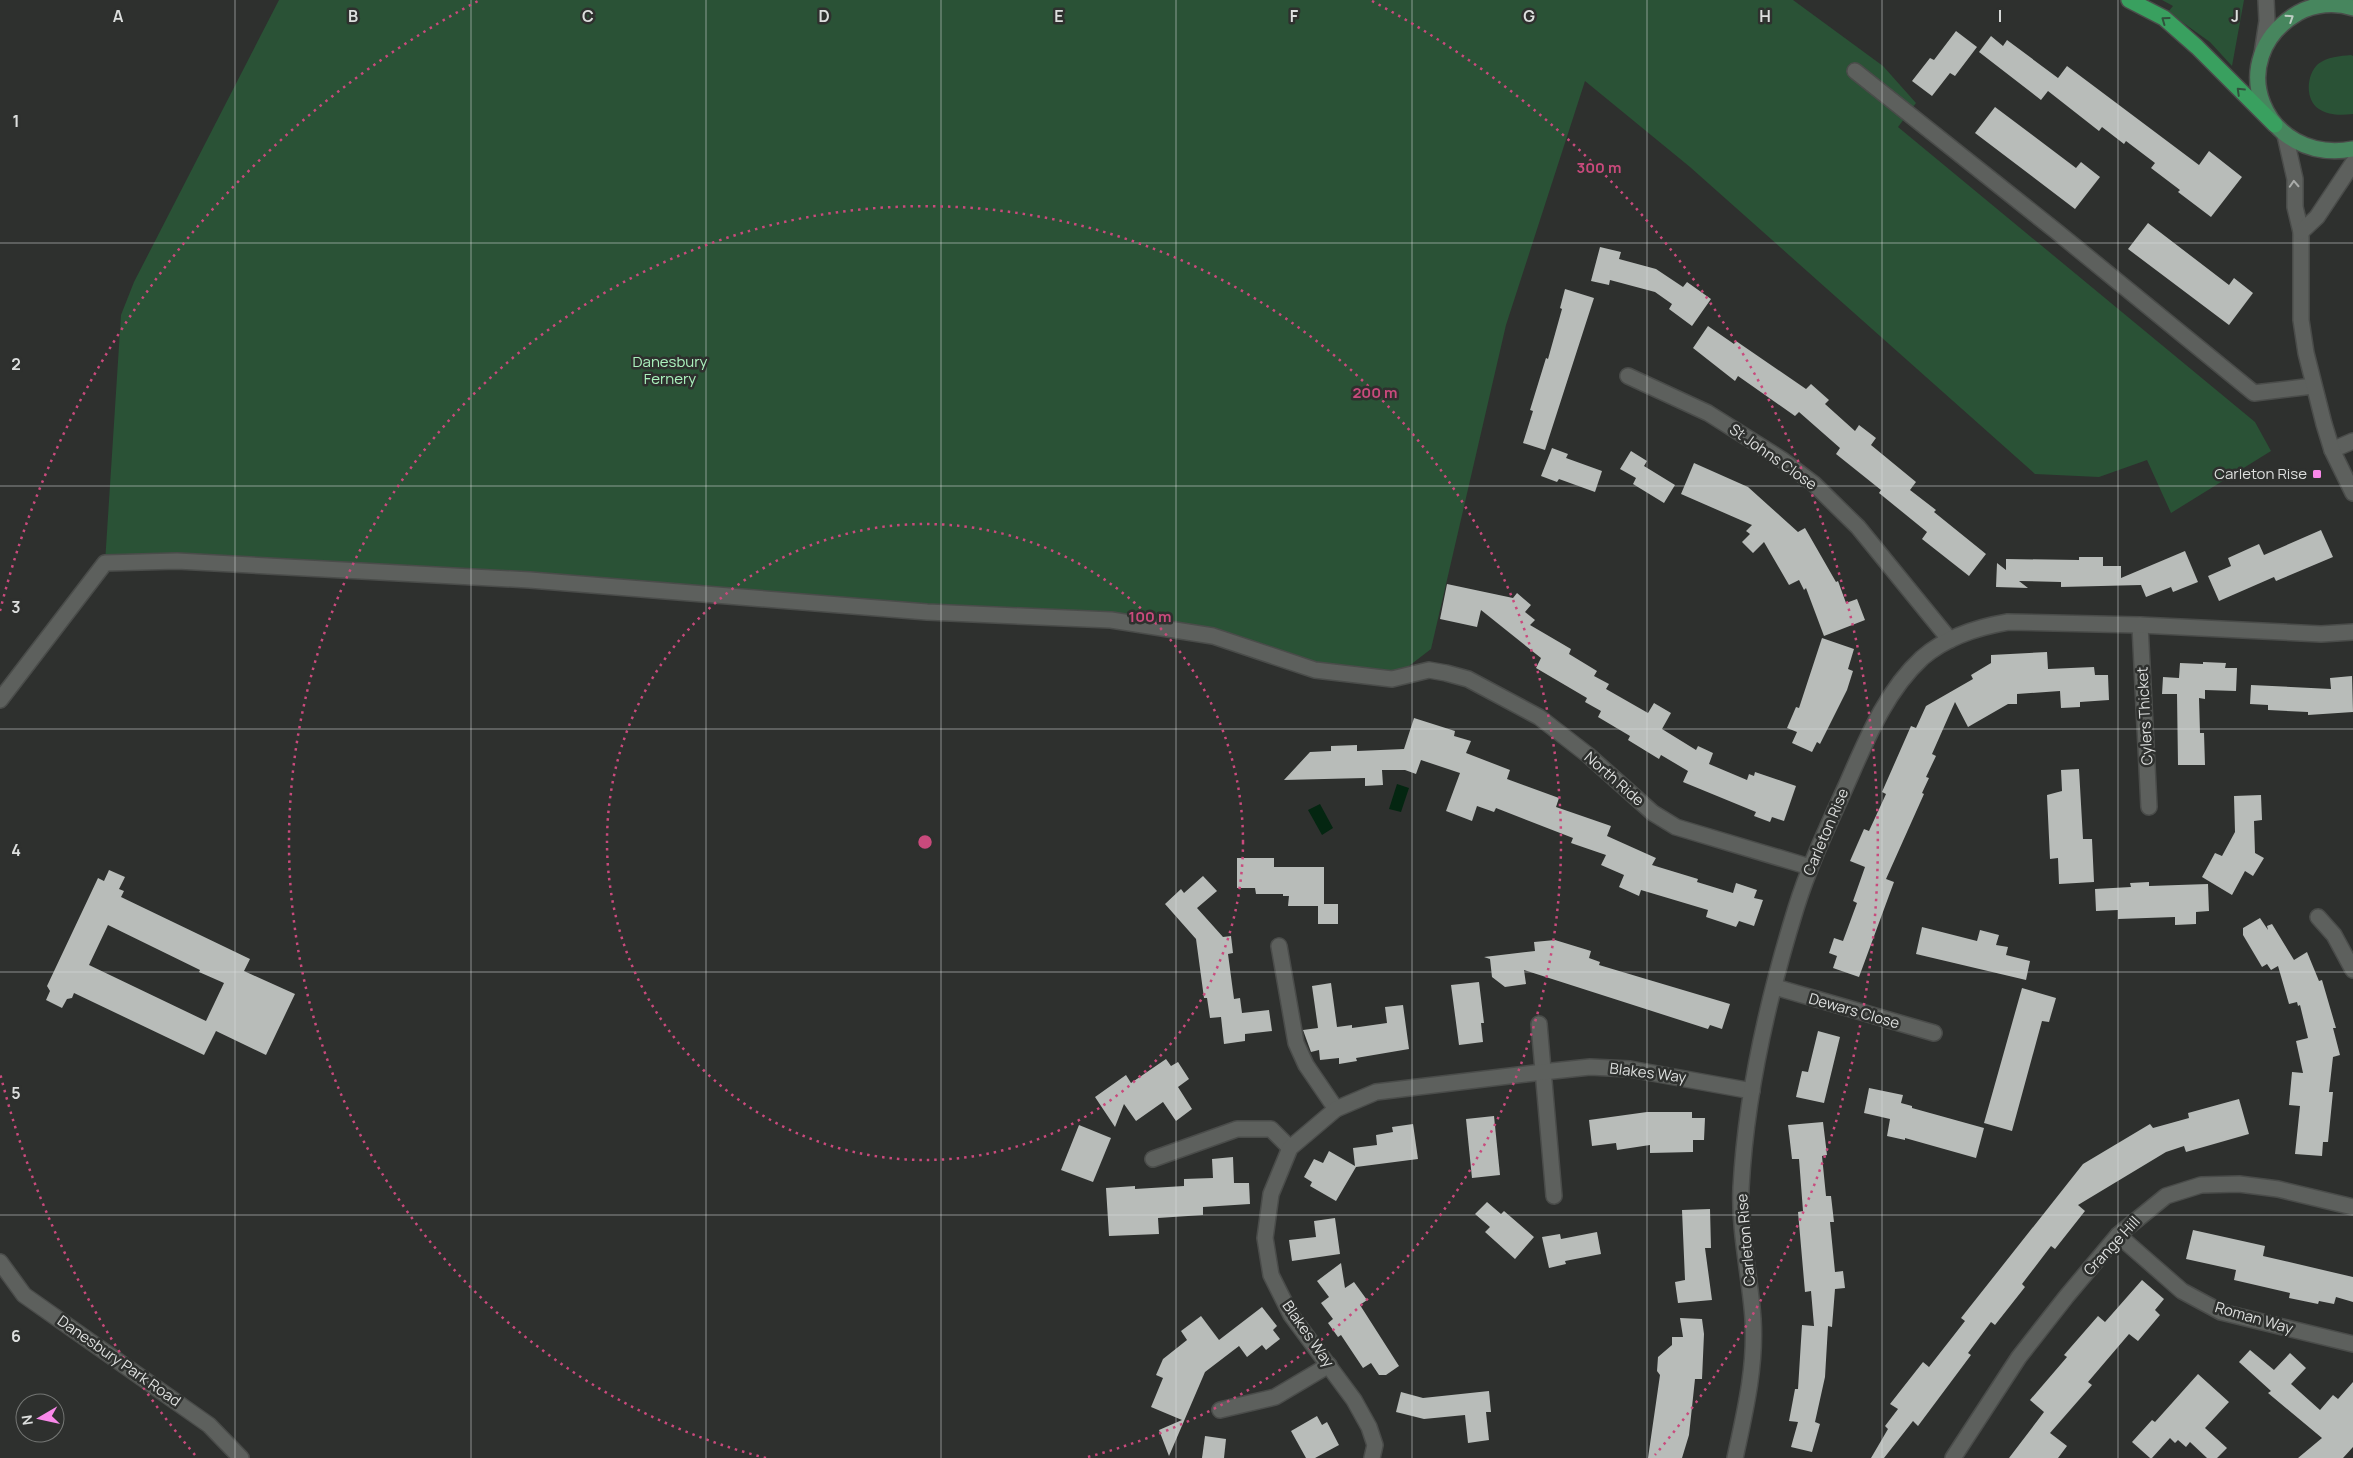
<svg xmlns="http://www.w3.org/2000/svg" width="2353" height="1458" viewBox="0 0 2353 1458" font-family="Manrope,sans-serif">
<rect width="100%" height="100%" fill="#2e302e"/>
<g fill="#2a5236">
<path d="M279,0h1514l90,66 33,37 -18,24 357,295 16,29 -100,62 -24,-53 -48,17 -64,-3 -345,-307 -105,-86 -79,244 -75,324 -39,30 -77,-9 -102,-34 -102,-16 -934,-59 -72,2 16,-248 13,-33z"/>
<path d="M2162,0h82l-12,66 -22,-24 -42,-30 5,-6z"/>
<path d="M2351,55l2,1v58c-11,1 -24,2 -34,-5 -14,-9 -13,-34 -1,-45 9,-7 22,-8 33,-9z"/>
</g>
<g fill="#042611">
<path d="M1397,784l12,4 -8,24 -12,-3z"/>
<path d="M1320,804l13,24 -11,7 -14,-25z"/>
</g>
<g fill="#b8bcb9" fill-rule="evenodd">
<path d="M1956,31l21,16 -22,29 -5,-3 -18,23 -20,-15 18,-23 4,2z"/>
<path d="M1991,36l12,10 4,-6 51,38 9,-12 132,99 10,-14 33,26 -31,40 -33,-25 2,-2 -29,-22 4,-5 -29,-22 -2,3 -22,-17 -3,4 -51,-40 -7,9 -62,-48z"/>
<path d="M1995,107l81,61 5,-6 19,15 -25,32 -100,-76z"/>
<path d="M2148,223l81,62 5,-7 19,15 -24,32 -101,-76z"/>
<path d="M1600,247l21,5 -2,7 37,10 27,18 4,-5 24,17 -19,27 -23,-17 3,-5 -17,-12 -45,-12 -1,5 -18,-4z"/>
<path d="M1565,289l29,9 -49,152 -22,-7 10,-32 -3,-1 16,-52 2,1 14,-50 -2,-1z"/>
<path d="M1708,326l26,18 2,-3 70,48 5,-5 18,16 -4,4 30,27 4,-6 17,13 -5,7 45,37 -6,8 26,20 -2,2 52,42 -17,22 -47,-37 5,-7 -48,-39 2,-3 -45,-36 4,-6 -41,-36 -4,4 -57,-40 -3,5 -42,-33z"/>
<path d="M1552,448l16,6 -2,4 36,13 -7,21 -36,-13 -2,3 -16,-6z"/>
<path d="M1631,451l16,10 -3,5 31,19 -11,18 -31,-19 3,-6 -16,-9z"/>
<path d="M1694,463l54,24 50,45 7,-4 31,54 2,-1 8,22 11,-4 8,21 -41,16 -18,-48 -2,2 -5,-10 -10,5 -25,-43 -11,11 -11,-11 8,-8 -4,-3 6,-6 -71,-31z"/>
<path d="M2321,530l12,27 -57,24 -2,-4 -55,24 -11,-25 23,-10 -3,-8 31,-14 5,11z"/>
<path d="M2185,551l13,31 -25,10 -2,-5 -25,10 -5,-12 -80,2v-5l-42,-1 9,7 -32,-1 1,-24 9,7v-11l73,1v-3h24v9h18v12z"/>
<path d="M1447,584l66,14 4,-5 14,12 -6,7 10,8 -5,5 41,24 -2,5 28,17 -3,5 15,8 -3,5 42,24 6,-10 17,10 -9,16 34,21 2,-4 15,7 -4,11 38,16 2,-6 5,2 1,-4 41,14 -12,35 -12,-4 -2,5 -16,-6 2,-4 -73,-30 5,-11 -27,-16 -2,4 -31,-19 2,-4 -32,-19 3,-6 -16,-9 2,-4 -51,-30 5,-10 -60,-48 -4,17 -37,-8z"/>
<path d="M1822,638l32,11 -6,20 5,2 -6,19 -27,54 -3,-2 -5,10 -20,-9 5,-11 -10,-4 9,-21 3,1z"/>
<path d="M2047,652l1,17 46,-2 1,8h13l1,25 -29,2v5l-19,1 -1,-17 -43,3v10h-9l-40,23 -13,-25 -23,52 4,2 -10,21 3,1 -7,15 2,1 -38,85 8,3 -35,95 -26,-9 4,-12 -8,-3 5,-15 9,3 14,-38 -4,-2 12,-34 -15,-6 14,-32 5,2 17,-37 -4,-2 29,-66 5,2 10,-22 47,-27 -2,-4 20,-12v-8z"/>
<path d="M2203,662l23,1 -1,5h12l-1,23 -31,-1v9l-6,-1 1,35h4l1,32h-27l-1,-71h-15l1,-17 16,1 1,-15 23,1z"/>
<path d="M2352,676l1,36 -45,3v-3l-40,-2v-5l-18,-1 1,-19 80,4 -1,-11z"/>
<path d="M1414,718l41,13 -1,5 17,5 -5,12 44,17 -3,9 52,19 -3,9 55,19 -4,10 49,22 -4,7 46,14 -1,3 36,11 3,-10 21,7 -3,8 9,2 -9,26 -15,-5 -3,6 -30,-10 2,-7 -67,-20 -2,6 -20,-9 5,-12 -23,-10 5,-10 -35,-12 2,-5 -77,-30 -2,4 -17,-6 -5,15 -26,-10 14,-38 -39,-13 -5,14 -11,-4h-23l1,15 -18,1v-8l-81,2 26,-28 21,-1v-5l26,-1v6l47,-2z"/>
<path d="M2079,769l4,70h9l2,43 -35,2 -1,-26 -8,1 -3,-64 15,-4 -1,-21z"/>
<path d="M2261,795l1,25 -8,1 1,32 9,5 -11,18 -8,-5 -13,24 -30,-18 13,-24 7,3 13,-24 -1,-36z"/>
<path d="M1237,858h37v9h50v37h14v20h-20v-18h-30l1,-10h-6v-2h-27l-1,-6h-18z"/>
<path d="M109,870l16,7 -6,12 5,2 -3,6 129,62 -6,12 51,23 -29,61 -50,-24 -12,24 -130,-62 -2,5 -5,1 -5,9 -16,-8 4,-9 -3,-5 51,-108 6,3zM108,925l92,45 -1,2 25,11 -18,38 -117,-56z"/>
<path d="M1203,876l14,15 -20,17 26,29 8,-1 2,17 -5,1 6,45 6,-1 2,15 27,-3 3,21 -27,3v7l-21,3 -3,-27 -11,1 -3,-20h-3l-8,-59 -31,-35 16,-15 3,4z"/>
<path d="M2149,882v4l59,-2 1,27 -13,1v12l-21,1v-8l-57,2v-9l-22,1 -1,-22 36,-2 -1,-4z"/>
<path d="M2260,918l8,12 -1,-4 5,-2 22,36 13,-8 12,29 3,-1 14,48h-3l7,27 -7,2 -4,35h4l-5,50h-5l-1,14 -27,-2 5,-48 -11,-1 3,-33 11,1 -7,-32 12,-3 -8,-33 -2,1 -1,-4 -8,2 -11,-38 -7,4 -4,-6 -5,3 -19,-32v-7z"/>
<path d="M1922,927l55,14 3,-11 19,5 -3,10 12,2 -2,8 24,6 -4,19 -110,-26z"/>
<path d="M1555,940l36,11 -2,7 11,4 -1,3 131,39 -8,25 -12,-4 -2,4 -184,-59 2,14 -21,3 -13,-10 -2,-18 -6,-2 51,-6 -1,-9z"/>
<path d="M1479,982l5,41h-3l2,19 -24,3 -8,-60z"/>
<path d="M1331,983l6,44 15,-2v3l35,-5 -2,-16 18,-2 6,44 -53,9 1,3 -18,3v-6l-19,2 -1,-10 -8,2 -8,-22 15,-2 -6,-42z"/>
<path d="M2022,988l34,10 -7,24 -7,-1 -30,110 -28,-8z"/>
<path d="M1818,1031l22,6 -16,66 -28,-6 6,-26 6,1z"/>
<path d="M1166,1059l5,7 7,-4 11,17 -11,8 14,22 -16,12 -13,-19 -27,19 -12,-17 -9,23 -20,-30 31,-22 5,8z"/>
<path d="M1869,1088l34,7 -2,8 11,3v2l72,20 -8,30 -71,-20v2l-18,-4 3,-17 -26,-6z"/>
<path d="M2239,1099l10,35 -63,18 -2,-6 -18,6 -88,53 7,6 -30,38 -4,-3 -29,38 3,3 -30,38 -4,-3 -23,31 3,2 -53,71 -5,-5 -29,37h-13l17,-29 -3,-3 13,-17 -8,-5 33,-42 6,5 36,-46 -4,-3 122,-154 67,-40 3,4 36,-10 -1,-5z"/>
<path d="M1647,1112h45v6h13l-1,22h-11v12l-43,1v-8l-33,5 -1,-7 -24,3 -3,-26z"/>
<path d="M1494,1116l6,59 -28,3 -6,-59z"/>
<path d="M1823,1122l4,33 -5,1 4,40h5l3,26h-4l5,50 8,-1 2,17 -10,1 -3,38 -4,-1 -3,51 -10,45 5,2 -8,28 -21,-5 7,-25 -9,-1 6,-32h3l4,-64 12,1 -3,-35 -6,1 -7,-80 5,-1 -4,-52h-7l-4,-34z"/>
<path d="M1413,1124l5,35 -62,8 -20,34 -26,-15 2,-4 -8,-5 10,-18 9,4 6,-12 26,15 -2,-18 24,-3 -1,-10 17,-3 -1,-5z"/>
<path d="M1079,1125l32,13 -18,44 -32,-12z"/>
<path d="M1233,1157l1,26h15l1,21 -47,3v8l-45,3 1,16 -50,2 -3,-48 29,-2v3l49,-3v-7l29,-1 -1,-19z"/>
<path d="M1487,1202l14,12 3,-3 30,26 -19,22 -30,-27 5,-5 -15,-13z"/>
<path d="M1710,1209l1,39h-6l7,52 -34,3 -3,-21 10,-2 -3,-70z"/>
<path d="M1335,1218l5,36 -48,7 -3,-21 27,-3 -2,-16z"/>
<path d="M2193,1230l72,16 -2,10 90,21v25l-17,-5 -2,7 -15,-3 -1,3 -29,-6 1,-5 -56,-13 2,-10 -50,-11z"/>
<path d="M1597,1232l4,22 -36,7 1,3 -17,4 -7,-31 18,-3 1,5z"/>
<path d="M1341,1263l4,25 9,-6 13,18 -7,5 39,61 -13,9h-7l-8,-12 -8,5 -22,-33 -3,2 -10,-14 5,-4 -12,-16 8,-6 -12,-16z"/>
<path d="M2142,1280l22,19 -9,11 5,5 -22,26 -9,-7 -41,48 4,3 -42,48 17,13 -9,12h-49l35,-46 -14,-12 37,-43 -3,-2 34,-39 7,6z"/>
<path d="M1262,1307l15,19 -4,4 7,9 -14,11 -4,-5 -15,12 -8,-11 -34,26 -36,84 -10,-26 23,-10 -31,-13 12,-29 -7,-3 7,-16 24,-19 -6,-9 20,-15 18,24z"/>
<path d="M1680,1318l22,1 2,15 -2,45h-7l-6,56 -7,23h-34l12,-83 -3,-4 1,-14 14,-12v-8h11z"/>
<path d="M2250,1350l24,20 16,-17 16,15 -15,16 29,26 13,-15 5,4 15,-17v65l-10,11h-45l24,-20 -54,-45 3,-2 -32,-29z"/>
<path d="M2198,1374l31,28 -24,26 22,20 -10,10h-10l-17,-16 -4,5 -8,-7 -3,3 -5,-5 -18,20h-2l-18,-16 20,-22 3,2z"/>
<path d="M1489,1391l2,21h-5l3,28 -21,3 -3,-28 -41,4 -28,-7 5,-20 22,6z"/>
<path d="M1317,1416l5,9 5,-3 12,23 -24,13h-9l-15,-27z"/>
<path d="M1205,1436l21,3 -2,19h-22z"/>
</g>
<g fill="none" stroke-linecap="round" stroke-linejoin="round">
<g stroke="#4a4c4a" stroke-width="18">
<g id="minor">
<path d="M1855,71l201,160 198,162 59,-7"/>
<path d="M1628,376l80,37 73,46 33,25 44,43 92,113"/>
<path d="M2332,450l21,-9"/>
<path d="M2140,625l9,182"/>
<path d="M0,700l105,-137 72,-2 353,19 397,32 184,8 102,16 102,34 77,9 37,-9 17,3 22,6 71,38 49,38 65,58 23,14 134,40"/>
<path d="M2318,917l16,18 19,35"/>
<path d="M1279,946l17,97 10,22 30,44"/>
<path d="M1775,987l159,46"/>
<path d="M1539,1024l15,172"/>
<path d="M1153,1159l84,-30h34l19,19"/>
<path d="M2118,1235l64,56 39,21 132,32"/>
<path d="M0,1262l24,33 185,130 32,33"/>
<path d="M1220,1410l55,-13 54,-32"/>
<path d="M1372,1458l3,-13 -6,-18 -15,-27 -63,-85 -20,-40 -6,-37 6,-44 19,-46 46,-39 40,-17 167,-20 47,-5 40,2 122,22"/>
<path d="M1735,1458c10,-46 21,-92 18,-139 -3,-44 -14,-87 -12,-131 5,-94 27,-190 55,-280 13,-42 32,-82 50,-122 20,-45 39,-94 76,-128 23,-20 56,-31 86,-36l132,3 181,9 32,-2"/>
<path d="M1953,1458l66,-101 47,-60 52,-62 48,-39 35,-11 38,-1 39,5 75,18"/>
</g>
</g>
<g stroke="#4a4c4a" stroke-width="18">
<g id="secondary">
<path d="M2262,54l5,-33 -1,-21"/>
<path d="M2285,135l10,44v28l6,25v88l5,33 18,71 8,26 21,43"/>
<path d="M2301,232l16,-15 36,-54"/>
</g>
</g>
<g stroke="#4a4c4a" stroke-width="18">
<path id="primary" d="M2353,8c-18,-6 -39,-4 -55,5 -77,45 -35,152 55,136"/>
</g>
<g stroke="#4a4c4a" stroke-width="18">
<path id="motorway" d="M2129,0l35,18 33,29 78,78"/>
</g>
<use href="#minor" stroke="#5d605d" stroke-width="15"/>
<use href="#secondary" stroke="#5d605d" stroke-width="15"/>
<use href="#primary" stroke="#47865e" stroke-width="15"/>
<use href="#motorway" stroke="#39a05f" stroke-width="15"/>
</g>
<defs><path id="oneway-chevron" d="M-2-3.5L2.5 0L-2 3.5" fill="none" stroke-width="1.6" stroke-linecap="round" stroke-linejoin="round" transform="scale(1.25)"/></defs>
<use stroke="#bfcdc4" href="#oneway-chevron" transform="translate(2290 18) rotate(-33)"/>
<g stroke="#31523d">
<use href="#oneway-chevron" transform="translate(2165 20) rotate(-144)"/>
<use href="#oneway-chevron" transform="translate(2240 91) rotate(-136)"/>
</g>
<use stroke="#aaacaa" href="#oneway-chevron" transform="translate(2294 184) rotate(-93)"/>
<path fill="none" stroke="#dddfde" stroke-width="1" stroke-opacity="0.55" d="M235,0v1458M471,0v1458M706,0v1458M941,0v1458M1176,0v1458M1412,0v1458M1647,0v1458M1882,0v1458M2118,0v1458M0,243h2353M0,486h2353M0,729h2353M0,972h2353M0,1215h2353"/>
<g fill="none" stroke="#c94a7c" stroke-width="2.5" stroke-dasharray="2.5 5">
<circle cx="925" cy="842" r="318"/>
<path d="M766 1458A636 636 0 1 1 1084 1458"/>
<path d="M195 1455A953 953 0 0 1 0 1073M0 611A953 953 0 0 1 478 1M1372 1A953 953 0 0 1 1655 1455"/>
</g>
<rect fill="#f988e9" stroke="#2e302e" stroke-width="2" x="2312" y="469" width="10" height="10" rx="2.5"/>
<g text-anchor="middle" stroke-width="5" stroke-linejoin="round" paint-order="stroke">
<g font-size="15" fill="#abf2be" stroke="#2e302e">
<text x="670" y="367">Danesbury<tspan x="670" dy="17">Fernery</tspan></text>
</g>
<g font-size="15" fill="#dddfde" stroke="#2e302e">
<text transform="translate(1773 457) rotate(35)" y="5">St Johns Close</text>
<text transform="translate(2145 716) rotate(-93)" y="5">Cylers Thicket</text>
<text transform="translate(1614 779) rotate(41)" y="5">North Ride</text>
<text transform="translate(1826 832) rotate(-67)" y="5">Carleton Rise</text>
<text transform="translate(1854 1011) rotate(16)" y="5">Dewars Close</text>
<text transform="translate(1648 1073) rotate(7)" y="5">Blakes Way</text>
<text transform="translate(1746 1240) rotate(-95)" y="5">Carleton Rise</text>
<text transform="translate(2112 1246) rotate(-47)" y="5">Grange Hill</text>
<text transform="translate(2254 1318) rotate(16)" y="5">Roman Way</text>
<text transform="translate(1308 1334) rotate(55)" y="5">Blakes Way</text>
<text transform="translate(119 1361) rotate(35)" y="5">Danesbury Park Road</text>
</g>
<g font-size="15" fill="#dddfde" stroke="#2e302e" text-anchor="end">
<text x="2307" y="479">Carleton Rise</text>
</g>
</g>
<g font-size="16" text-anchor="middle" font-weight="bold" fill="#dddfde" stroke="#2e302e" stroke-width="5" stroke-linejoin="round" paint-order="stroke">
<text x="118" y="22">A</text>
<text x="353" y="22">B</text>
<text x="588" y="22">C</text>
<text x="824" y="22">D</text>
<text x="1059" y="22">E</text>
<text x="1294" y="22">F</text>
<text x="1529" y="22">G</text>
<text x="1765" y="22">H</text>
<text x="2000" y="22">I</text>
<text x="2235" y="22">J</text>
<text x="16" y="127">1</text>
<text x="16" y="370">2</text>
<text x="16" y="613">3</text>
<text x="16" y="856">4</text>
<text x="16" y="1099">5</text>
<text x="16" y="1342">6</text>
</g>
<circle cx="925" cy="842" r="8" fill="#c94a7c" stroke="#2e302e" stroke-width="2.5"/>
<g font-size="15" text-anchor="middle" font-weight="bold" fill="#c94a7c" stroke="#2e302e" stroke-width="5" stroke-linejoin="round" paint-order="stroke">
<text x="1599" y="173">300 m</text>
<text x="1375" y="398">200 m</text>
<text x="1150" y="622">100 m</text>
</g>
<g transform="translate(40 1418) rotate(261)"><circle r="24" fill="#2e302e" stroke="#747674"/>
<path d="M0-4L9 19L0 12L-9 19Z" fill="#f988e9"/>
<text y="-8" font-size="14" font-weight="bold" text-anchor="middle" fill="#dddfde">N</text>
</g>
</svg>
